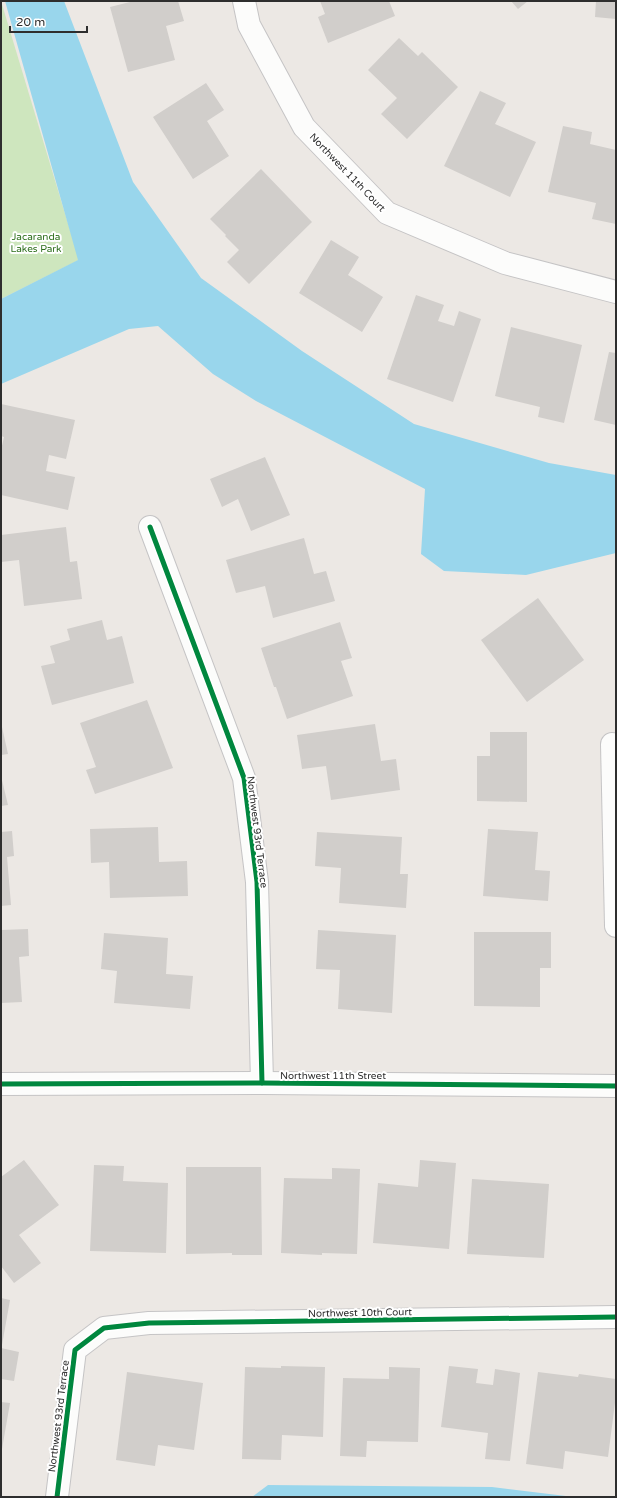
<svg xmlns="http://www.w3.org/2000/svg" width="617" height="1498" viewBox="0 0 617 1498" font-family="'Varela Round',sans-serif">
<rect width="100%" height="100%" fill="#ece8e4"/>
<path fill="#cee6be" d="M1,1l78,259 -78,39z"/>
<g fill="#99d6ec">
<path d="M5,1h59l69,181 68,96 101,73 112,73 135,39 67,12v78l-90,22 -82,-4 -23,-17 4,-65 -169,-88 -43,-27 -55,-48 -29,3 -128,55v-85l77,-39z"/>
<path d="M268,1485l224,2 82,10h-322z"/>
</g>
<g fill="#d1cecb">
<path d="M134,1h44l6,20 -18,5 9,34 -47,12 -18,-65z"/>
<path d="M320,1h69l6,15 -67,27 -10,-26 7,-3z"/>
<path d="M511,1h17l-10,8z"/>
<path d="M596,1h20v18l-21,-2z"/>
<path d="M399,38l19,18 4,-4 36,35 -51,52 -26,-25 16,-16 -29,-28z"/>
<path d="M206,83l18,27 -17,11 22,35 -36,23 -40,-62z"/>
<path d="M480,91l26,12 -11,21 41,18 -26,55 -66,-31z"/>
<path d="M563,126l29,6 -2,12 26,6v74l-24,-5 4,-16 -48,-11z"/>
<path d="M261,169l51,53 -63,62 -22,-22 12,-12 -14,-14 1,-1 -16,-16z"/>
<path d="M331,240l28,17 -11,18 35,22 -21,35 -63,-39z"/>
<path d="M416,295l28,10 -6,16 16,5 5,-15 22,8 -28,83 -66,-23z"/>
<path d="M511,327l71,18 -18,78 -26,-6 2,-10 -45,-11z"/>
<path d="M609,352l7,1v72l-22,-5z"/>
<path d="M1,404l74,16 -9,39 -17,-4 -3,16 29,6 -7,33 -67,-15v-45l3,-13 -3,-1z"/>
<path d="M265,457l25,58 -39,16 -13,-32 -16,8 -12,-28z"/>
<path d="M66,527l4,35 7,-1 5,38 -58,7 -5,-46 -18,2v-27z"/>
<path d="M304,538l10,36 12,-3 9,30 -62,17 -8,-32 -29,7 -10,-33z"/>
<path d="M538,598l46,62 -57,42 -46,-62z"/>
<path d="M102,620l5,20 15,-4 12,47 -82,22 -11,-39 14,-3 -5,-17 20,-6 -3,-11z"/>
<path d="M340,622l12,36 -11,3 12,35 -66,23 -11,-32h-2l-13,-39z"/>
<path d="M147,700l26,68 -78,26 -9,-24 10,-3 -16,-44z"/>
<path d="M375,724l6,37 15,-2 4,31 -69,10 -5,-34 -24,3 -5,-34z"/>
<path d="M1,727h1l6,27 -7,1z"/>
<path d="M490,732h37v70l-50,-1v-45h13z"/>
<path d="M1,776l7,29 -7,1z"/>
<path d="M158,827l1,35 28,-1 1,35 -78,2 -1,-36 -18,1 -1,-34z"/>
<path d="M488,829l50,3 -3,38 15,1 -2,30 -65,-5z"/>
<path d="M12,831l2,25 -7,1 4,48 -10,1v-74z"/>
<path d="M317,832l85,5 -2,37h8l-2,34 -67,-5 2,-35 -26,-2z"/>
<path d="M28,929l1,27 -10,1 3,45 -21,1v-73z"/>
<path d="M318,930l78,5 -4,78 -54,-4 2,-39 -24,-1z"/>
<path d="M474,932h77v36h-11v39l-66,-1z"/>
<path d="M104,933l64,5 -2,36 27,2 -3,33 -76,-6 3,-32 -16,-2z"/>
<path d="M24,1160l35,45 -40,30 22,28 -27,20 -13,-17v-89z"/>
<path d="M420,1160l36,3 -7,86 -76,-6 5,-60 40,4z"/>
<path d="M94,1165l30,1 -1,15 45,2 -2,70 -76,-2z"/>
<path d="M186,1167h75l1,88h-30v-2l-46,1z"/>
<path d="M332,1168l28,1 -3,85 -35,-1v2l-41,-2 3,-75 48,1z"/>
<path d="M472,1179l77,5 -5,74 -77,-4z"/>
<path d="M1,1298l9,2 -8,45h-1z"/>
<path d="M1,1348l18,4 -5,29 -13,-2z"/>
<path d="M281,1366l44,1 -2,70 -41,-2 -1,25 -39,-1 3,-92 36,1z"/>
<path d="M449,1366l29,3 -2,14 17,2 2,-16 25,4 -10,88 -25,-2 3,-26 -47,-6z"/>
<path d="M389,1367l31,1 -2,74 -51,-1 -1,16 -26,-1 3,-78 46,1z"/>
<path d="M127,1372l76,11 -9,67 -36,-5 -3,21 -39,-6z"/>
<path d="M538,1372l40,5 1,-3 37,5v16l-8,62 -43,-6 -2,18 -37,-5z"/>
<path d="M1,1402l9,1 -8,46h-1z"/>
</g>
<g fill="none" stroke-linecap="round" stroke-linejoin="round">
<g stroke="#c5c4c5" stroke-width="24">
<g id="minor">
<path d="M244,1l5,24 55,102 83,86 118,50 111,29"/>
<path d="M150,527l94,251 13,104 5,201"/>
<path d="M612,744l4,182"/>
<path d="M1,1084l261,-1 354,3"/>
<path d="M57,1497l18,-147 29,-22 45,-5 467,-6"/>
</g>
</g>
<use href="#minor" stroke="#fcfcfb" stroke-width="22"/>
<g stroke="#fff" stroke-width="8">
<g id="cycleway">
<path d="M150,527l94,251 13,104 5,201"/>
<path d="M1,1084l261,-1 354,3"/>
<path d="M57,1497l18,-147 29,-22 45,-5 467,-6"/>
</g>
</g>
<use href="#cycleway" stroke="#00873e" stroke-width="5"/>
</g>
<g text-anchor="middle" stroke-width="4" stroke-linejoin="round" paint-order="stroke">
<g font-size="10" fill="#2e2e2e" stroke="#fff">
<text transform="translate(348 172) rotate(46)" y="4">Northwest 11th Court</text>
<text transform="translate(258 832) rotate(83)" y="4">Northwest 93rd Terrace</text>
<text x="333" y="1079">Northwest 11th Street</text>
<text transform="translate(360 1312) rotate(-1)" y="4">Northwest 10th Court</text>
<text transform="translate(58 1416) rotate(-83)" y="4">Northwest 93rd Terrace</text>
</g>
<g font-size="10" fill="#2c6e1b" stroke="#fff">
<text x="36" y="240">Jacaranda<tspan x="36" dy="12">Lakes Park</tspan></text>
</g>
</g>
<rect width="617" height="1498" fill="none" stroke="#2e2e2e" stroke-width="4"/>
<path d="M10 26v6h77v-6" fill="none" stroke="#2e2e2e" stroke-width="2"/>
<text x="16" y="26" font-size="12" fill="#2e2e2e" stroke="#ffffff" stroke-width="3" paint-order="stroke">20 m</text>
</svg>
